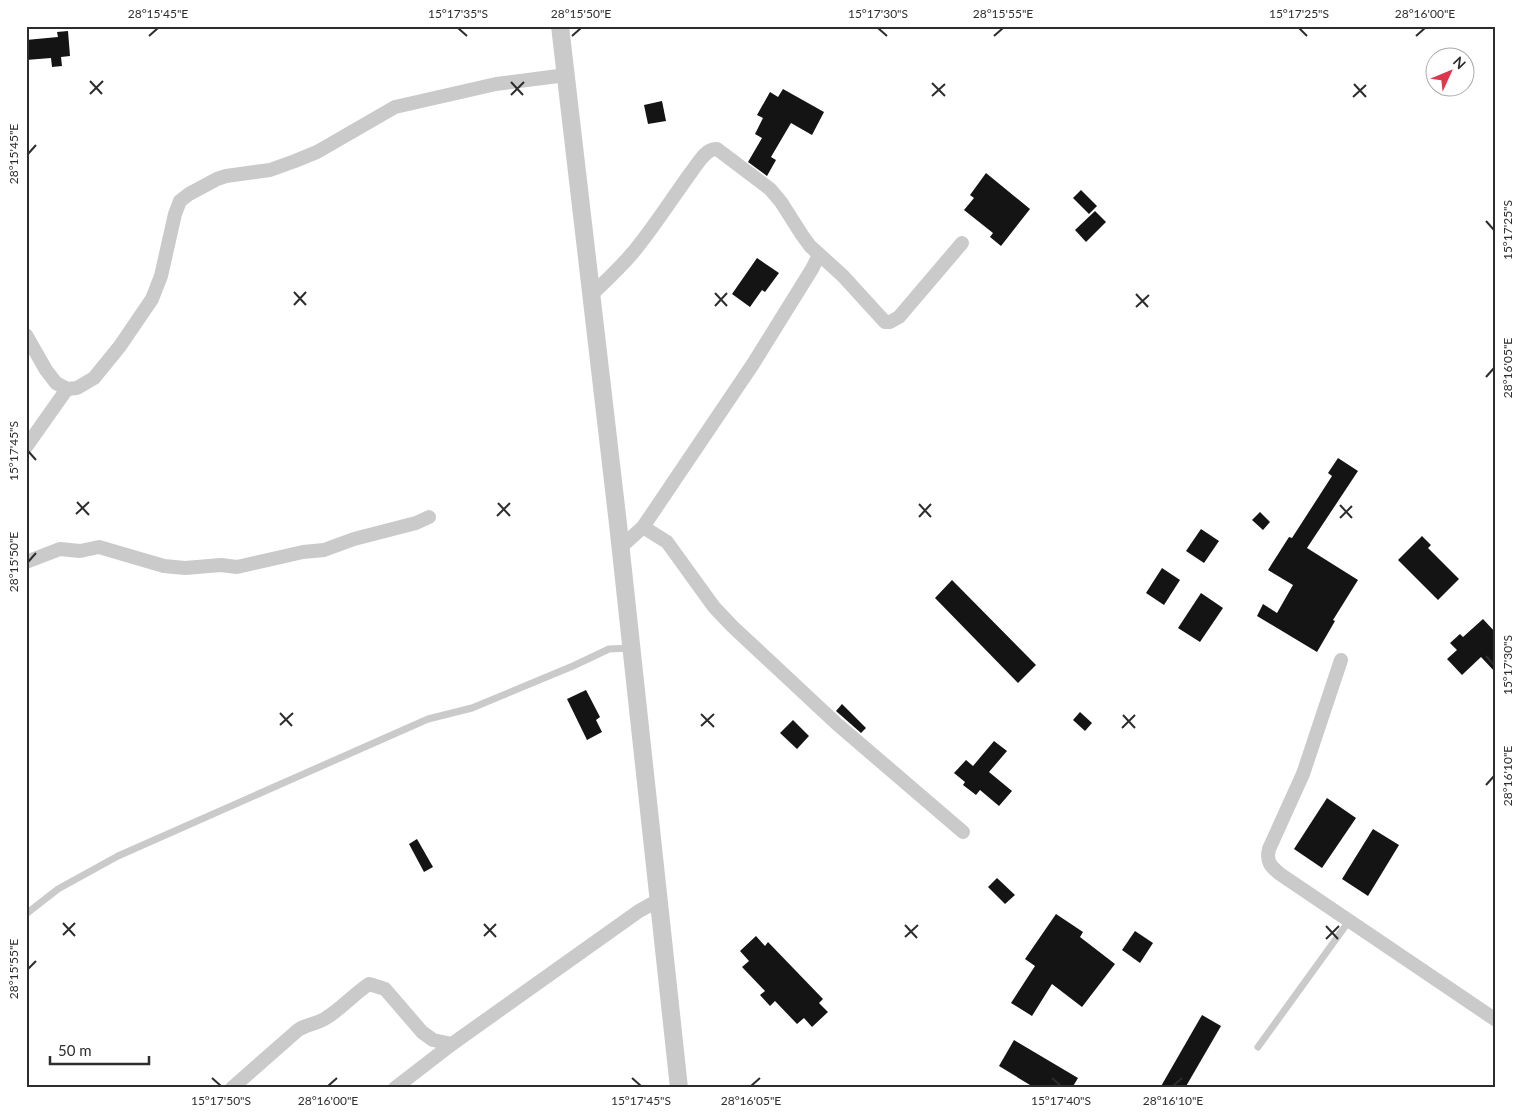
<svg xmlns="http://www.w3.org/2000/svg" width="1522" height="1114" viewBox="0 0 1522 1114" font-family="Lato,sans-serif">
<rect width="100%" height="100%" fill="#fff"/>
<g fill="#141414">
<path d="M68,31l2,25 -9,1 1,9 -10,1 -1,-9 -25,2v-20l32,-3 -1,-5z"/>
<path d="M783,89l41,23 -12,23 -21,-12 -20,34 5,3 -9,16 -19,-14 14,-24 -7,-4 8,-16 -6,-3 13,-23 8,5z"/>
<path d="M662,101l4,20 -18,3 -4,-19z"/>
<path d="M986,173l44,36 -29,37 -11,-9 3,-4 -29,-23 10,-12 -4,-3z"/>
<path d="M1081,190l16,16 -8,8 -16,-16z"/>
<path d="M1095,211l11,11 -20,20 -11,-12z"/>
<path d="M757,258l22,15 -14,19 -3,-2 -12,17 -18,-13z"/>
<path d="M1338,458l20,13 -51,77 51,32 -25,40 2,1 -18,31 -60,-36 6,-12 14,9 16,-28 -25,-15 21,-33 3,1 40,-62 -4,-3z"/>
<path d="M1260,512l10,10 -7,8 -11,-10z"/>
<path d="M1201,529l18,12 -15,22 -18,-12z"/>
<path d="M1422,536l9,9 -3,3 31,31 -21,21 -40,-40z"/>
<path d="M1162,568l18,12 -16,25 -18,-12z"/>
<path d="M952,580l84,85 -18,18 -83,-85z"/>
<path d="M1201,593l22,15 -23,34 -22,-14z"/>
<path d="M1483,619l13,14v40l-15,-16 -19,18 -15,-16 10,-9 -7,-7 10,-9 3,3z"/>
<path d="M586,690l14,27 -4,3 6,12 -15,8 -20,-41z"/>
<path d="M842,704l24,24 -5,5 -25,-22z"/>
<path d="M1080,712l12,11 -7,8 -12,-11z"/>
<path d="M793,720l16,16 -12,13 -17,-16z"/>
<path d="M994,741l13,10 -18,21 23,19 -13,15 -19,-16 -4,5 -13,-10 2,-3 -11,-9 12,-13 7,6z"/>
<path d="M1327,798l29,20 -34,50 -28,-19z"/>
<path d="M1373,829l26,16 -31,51 -26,-17z"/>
<path d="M417,839l16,28 -9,5 -15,-28z"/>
<path d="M997,878l18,17 -10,9 -17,-17z"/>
<path d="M1056,914l27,18 -3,5 35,27 -33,43 -30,-23 -20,32 -21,-13 24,-37 -10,-7z"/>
<path d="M1135,931l18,12 -13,20 -18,-13z"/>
<path d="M756,936l9,10 3,-4 55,57 -4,4 9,9 -16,15 -8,-9 -7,6 -22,-23 -5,5 -10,-11 5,-4 -23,-24 7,-6 -9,-10z"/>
<path d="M1202,1015l19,11 -36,62h-25z"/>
<path d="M1014,1040l64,38 -6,10h-37l-36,-22z"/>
</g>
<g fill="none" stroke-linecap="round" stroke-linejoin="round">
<g stroke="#cacaca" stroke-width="7">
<path d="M26,914l32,-25 60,-33 310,-137 44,-11 101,-42 36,-17 22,-1"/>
<path d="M1258,1047l91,-126"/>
</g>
<g stroke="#cacaca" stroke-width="14">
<path d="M592,294c15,-14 30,-28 43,-44 21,-26 38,-53 57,-79 7,-9 14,-23 25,-22l53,40 11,13 21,33 8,11 33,30 42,46h5l9,-5 63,-74"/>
<path d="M26,335l20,35 10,13 11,6 10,-1 17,-10 26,-32 32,-47 9,-23 14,-62 5,-13 9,-7 28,-15 9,-3 44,-6 25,-9 22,-9 78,-45 101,-23 70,-9"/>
<path d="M26,447l41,-58"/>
<path d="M643,527l24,15 47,65 19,20 104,97 126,108"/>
<path d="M621,547l22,-20 110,-163 59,-95 7,-14"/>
<path d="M26,562l34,-13 20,2 19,-4 65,19 21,2 36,-3 16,2 66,-15 21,-2 30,-11 62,-16 13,-6"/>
<path d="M1341,660l-38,114 -34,75c-3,12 1,17 11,25l216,146"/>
<path d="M232,1088l66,-58c9,-6 19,-6 28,-12 15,-9 28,-24 43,-34l16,5 37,43 11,8 19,4 187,-133 20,-11"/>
<path d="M395,1088l57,-44"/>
</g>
<path stroke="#cacaca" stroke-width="18" d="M560,26l58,498 61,564"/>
</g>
<path fill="none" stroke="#2d2d2d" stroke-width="2" d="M458,28l9,8M878,28l9,8M1299,28l8,8M149,36l9,-8M572,36l9,-8M994,36l9,-8M1416,36l9,-8M90,81l12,13M511,82l12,13M932,83l13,13M1354,84l12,13M90,94l13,-13M511,95l13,-13M932,96l13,-12M1353,97l13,-12M28,154l8,-9M1486,221l8,9M294,292l12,13M715,293l12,13M1136,294l12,13M294,305l12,-13M715,306l12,-13M1136,307l13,-12M1486,377l8,-9M28,451l8,9M77,502l12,13M498,503l12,13M919,504l12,13M1340,505l12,13M76,514l13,-12M497,516l13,-13M919,517l12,-13M1340,518l12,-12M28,562l8,-9M1486,656l8,9M280,713l12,13M701,714l13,13M1123,715l12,13M280,725l13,-12M701,726l13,-12M1122,728l13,-13M1486,785l8,-9M63,923l12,13M484,924l12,13M905,925l12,13M1326,926l12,13M63,935l12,-12M484,936l12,-12M905,937l13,-12M1326,939l13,-13M28,969l8,-8M212,1078l9,8M632,1078l9,8M1052,1078l9,8M328,1086l9,-8M751,1086l9,-8M1173,1086l9,-8"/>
<rect width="1522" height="1114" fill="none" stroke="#ffffff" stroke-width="55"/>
<g transform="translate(1450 72) rotate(46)"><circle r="24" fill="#ffffff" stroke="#ababab"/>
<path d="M0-4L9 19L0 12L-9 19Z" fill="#dc374d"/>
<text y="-8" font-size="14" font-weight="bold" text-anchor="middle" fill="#2d2d2d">N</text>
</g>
<path d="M50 1056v8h99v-8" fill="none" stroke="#2d2d2d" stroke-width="2.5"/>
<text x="58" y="1056" font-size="15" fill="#2d2d2d" stroke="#ffffff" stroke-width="4" paint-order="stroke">50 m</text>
<rect x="28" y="28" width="1466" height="1058" fill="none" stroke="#2d2d2d" stroke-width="2"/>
<g font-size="12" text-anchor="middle" fill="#2d2d2d">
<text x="158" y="18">28°15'45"E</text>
<text x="458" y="18">15°17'35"S</text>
<text x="581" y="18">28°15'50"E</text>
<text x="878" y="18">15°17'30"S</text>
<text x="1003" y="18">28°15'55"E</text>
<text x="1299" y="18">15°17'25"S</text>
<text x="1425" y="18">28°16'00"E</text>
<text transform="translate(14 154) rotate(-90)" y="4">28°15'45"E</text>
<text transform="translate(1508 230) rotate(-90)" y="4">15°17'25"S</text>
<text transform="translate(1508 368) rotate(-90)" y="4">28°16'05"E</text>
<text transform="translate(14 451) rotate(-90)" y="4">15°17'45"S</text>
<text transform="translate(14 562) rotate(-90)" y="4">28°15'50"E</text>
<text transform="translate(1508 665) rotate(-90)" y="4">15°17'30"S</text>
<text transform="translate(1508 776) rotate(-90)" y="4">28°16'10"E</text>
<text transform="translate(14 969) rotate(-90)" y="4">28°15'55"E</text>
<text x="221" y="1105">15°17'50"S</text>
<text x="328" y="1105">28°16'00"E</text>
<text x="641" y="1105">15°17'45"S</text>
<text x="751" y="1105">28°16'05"E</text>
<text x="1061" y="1105">15°17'40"S</text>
<text x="1173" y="1105">28°16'10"E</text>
</g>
</svg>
